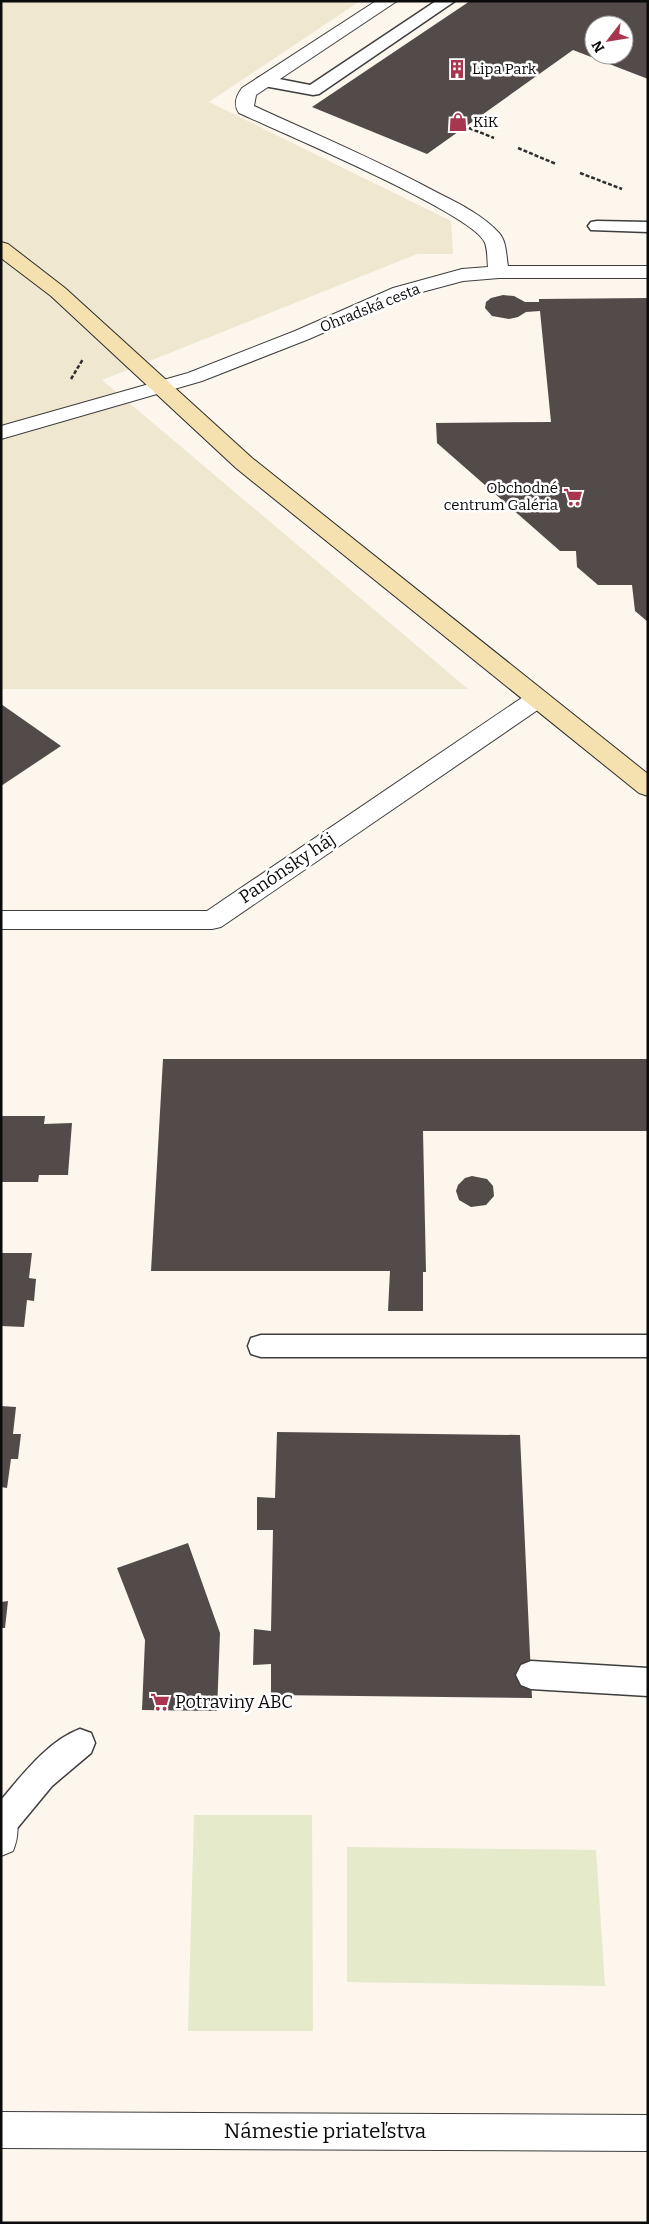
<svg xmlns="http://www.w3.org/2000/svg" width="649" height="2224" viewBox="0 0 649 2224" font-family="Bitter,serif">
<rect width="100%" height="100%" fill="#fcf6ec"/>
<path fill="#efe7cf" d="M1,1h359l-151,101 242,119 2,33h-36l-315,126 366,309h-467z"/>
<g fill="#e5eacb">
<path d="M194,1815h118l1,216h-125z"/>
<path d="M347,1847l249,3 9,136 -258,-4z"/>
</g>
<g fill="#524b49" fill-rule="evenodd">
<path d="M470,1h178v78l-75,-29 -146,104 -115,-47zM594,25h30v30h-30z"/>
<path d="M503,295l11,1 11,6h14v-3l109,-1v324l-13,-11 -3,-26h-34l-21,-18 -1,-16h-16l-123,-108 -1,-20 115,-1 -11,-111 -14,1 -8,5 -9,2 -17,-3 -7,-8 1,-6 5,-4z"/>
<path d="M1,704l60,42 -60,40z"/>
<path d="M163,1059h485v72h-225l3,141h-3v39h-35l2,-40h-239z"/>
<path d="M1,1116h44l-1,8 28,-1 -4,52h-29l-1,7h-37z"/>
<path d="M472,1176l15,3 6,7 1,10 -8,9 -15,2 -12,-7 -3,-9 2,-6 7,-7z"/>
<path d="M1,1253h31l-3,25 7,1 -2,22 -7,-1 -3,27 -23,-1z"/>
<path d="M1,1406l15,1 -3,27h8l-3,25h-7l-4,29 -6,-1z"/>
<path d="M277,1432l243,3 12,263 -261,-3v-31l-18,1 1,-36 17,2 2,-101h-16v-33l18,1z"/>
<path d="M188,1543l32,90 -3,78 -75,-1 3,-70 -28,-72z"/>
<path d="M8,1601l-3,27h-4v-26z"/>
</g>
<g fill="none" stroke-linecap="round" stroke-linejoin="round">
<g stroke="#3e3e3e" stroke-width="3">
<g id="lane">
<path d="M436,1h19l-136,93 -6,1 -49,-9 -6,-2 -2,-3 2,-3 6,-2 46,9z"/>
<path d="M597,221l51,1v10l-57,-2 -3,-4 3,-4z"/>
<path d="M261,1335h387v22h-387l-10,-3 -3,-8 3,-8z"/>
<path d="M531,1661l117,7v28l-117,-7 -10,-4 -5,-10 5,-10z"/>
<path d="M80,1729l11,4 4,10 -4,10 -39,33 -38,46 -13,3v-35c22,-26 47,-59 79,-71z"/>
</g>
</g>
<g stroke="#3e3e3e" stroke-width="2">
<g id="street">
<path d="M376,1h21l-141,94 -2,11c61,28 123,54 182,86 22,11 47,23 63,41 8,9 7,23 9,33h140v12h-149l-36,3 -56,15 -98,43 -107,42 -201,58v-13l187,-53 107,-42 98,-43 69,-19 26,-2c-1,-8 0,-19 -4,-26 -15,-29 -206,-110 -245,-128 -6,-9 -3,-17 3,-25z"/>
<path d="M537,691l8,2 4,6 -4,6 -324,222 -9,2h-211v-18h206l322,-218z"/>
<path d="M1,1805l12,4c6,15 6,27 0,42l-12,5z"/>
<path d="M1,2112l647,3v36l-647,-3z"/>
</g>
</g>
<g stroke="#2d2d2d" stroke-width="2">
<path id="secondary" d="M1,242l7,2 57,44 187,170 396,316v22l-9,-3 -403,-325 -185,-172 -50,-38z"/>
</g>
<g stroke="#2d2d2d" stroke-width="2.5" stroke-dasharray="4 2" stroke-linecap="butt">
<path d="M469,128l25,10"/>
<path d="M518,148l38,16"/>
<path d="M580,173l42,16"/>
<path d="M71,379l12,-20"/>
</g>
<use href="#lane" fill="#fff" fill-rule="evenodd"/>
<use href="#street" fill="#fff" fill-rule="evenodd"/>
<use href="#secondary" fill="#f4e1af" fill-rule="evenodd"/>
</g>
<defs>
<g id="building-bare" transform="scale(1.5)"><path d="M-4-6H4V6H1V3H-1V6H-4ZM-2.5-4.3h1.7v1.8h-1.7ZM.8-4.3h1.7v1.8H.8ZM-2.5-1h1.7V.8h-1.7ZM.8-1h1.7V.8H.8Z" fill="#a8364e" stroke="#fff" stroke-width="2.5" paint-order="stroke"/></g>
<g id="shop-bare" transform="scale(1.5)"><path d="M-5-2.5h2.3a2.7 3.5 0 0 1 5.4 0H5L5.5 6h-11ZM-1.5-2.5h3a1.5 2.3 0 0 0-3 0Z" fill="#a8364e" stroke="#fff" stroke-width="2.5" paint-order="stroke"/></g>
<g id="supermarket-bare" transform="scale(1.5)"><path d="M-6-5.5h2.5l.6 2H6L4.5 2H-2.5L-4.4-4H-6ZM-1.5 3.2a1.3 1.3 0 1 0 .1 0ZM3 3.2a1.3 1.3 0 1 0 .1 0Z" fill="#a8364e" stroke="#fff" stroke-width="2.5" paint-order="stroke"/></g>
</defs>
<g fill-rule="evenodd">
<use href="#building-bare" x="457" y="69"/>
<use href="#shop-bare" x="458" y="122"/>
<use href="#supermarket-bare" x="573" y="497"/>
<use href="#supermarket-bare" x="160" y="1702"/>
</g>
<g text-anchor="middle" stroke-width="5" stroke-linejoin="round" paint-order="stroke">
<g font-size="15" fill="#0b0b0b" stroke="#fff" text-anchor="start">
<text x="472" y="74">Lipa Park</text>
<text x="473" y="127">KiK</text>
<text x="558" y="493" text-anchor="end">Obchodné<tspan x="558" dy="17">centrum Galéria</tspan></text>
</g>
<g font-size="15" fill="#0b0b0b" stroke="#fff">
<text transform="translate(370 308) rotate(-22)" y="5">Ohradská cesta</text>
</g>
<g font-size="18" fill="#0b0b0b" stroke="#fff">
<text transform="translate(287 868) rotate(-34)" y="6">Panónsky háj</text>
</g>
<g font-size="18" fill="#0b0b0b" stroke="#fff" text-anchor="start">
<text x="175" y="1708">Potraviny ABC</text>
</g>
<g font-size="21" fill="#0b0b0b" stroke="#fff">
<text x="325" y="2138">Námestie priateľstva</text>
</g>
</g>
<rect width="649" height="2224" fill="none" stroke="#0b0b0b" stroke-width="5"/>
<g transform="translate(609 40) rotate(239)"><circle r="24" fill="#ffffff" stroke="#9d9d9d"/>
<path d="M0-4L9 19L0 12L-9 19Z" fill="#a8364e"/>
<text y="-8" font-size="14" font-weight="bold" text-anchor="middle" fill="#0b0b0b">N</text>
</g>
</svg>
